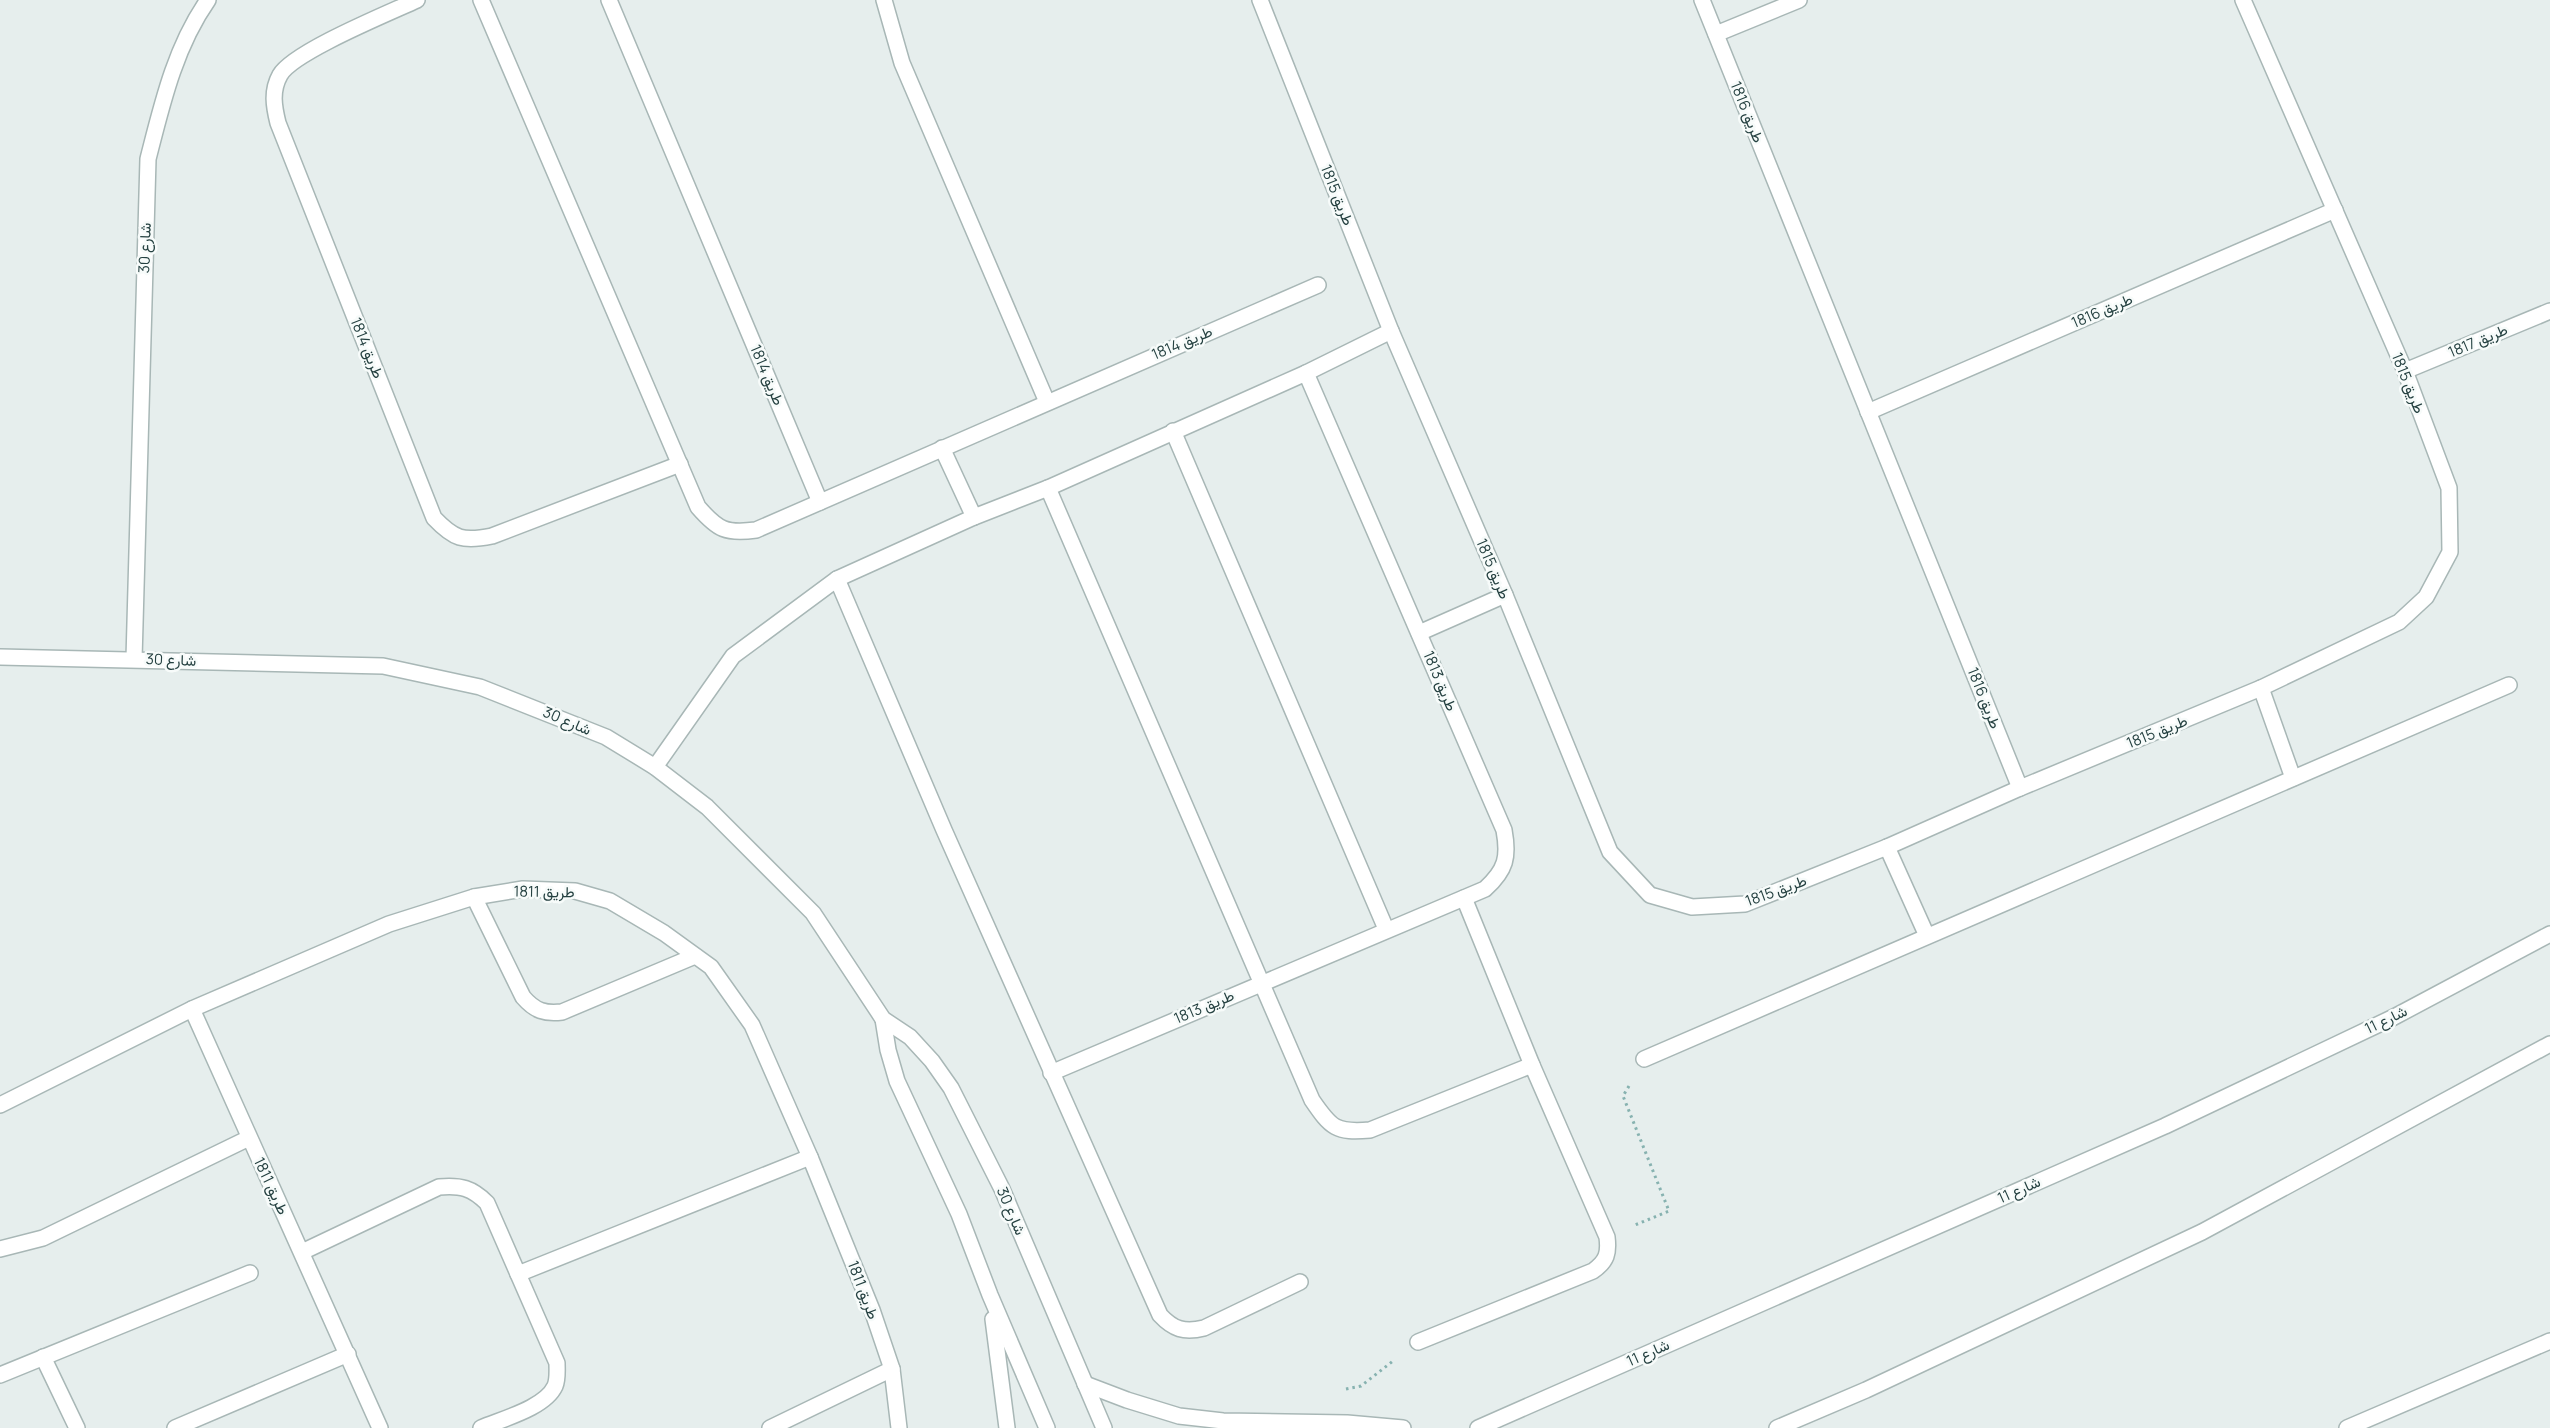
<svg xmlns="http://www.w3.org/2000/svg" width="2550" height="1428" viewBox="0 0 2550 1428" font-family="Manrope,Vazirmatn,sans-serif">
<rect width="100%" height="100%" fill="#e6eeed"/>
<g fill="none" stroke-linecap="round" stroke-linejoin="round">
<g stroke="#a8b7b6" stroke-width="18">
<g id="minor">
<path d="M417,0c-28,13 -124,52 -137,75 -9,16 -6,32 -2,48l156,395c20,21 29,24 58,18l188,-72"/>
<path d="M481,0l217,507c20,23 28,27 58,23l562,-245"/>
<path d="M609,0l211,502"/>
<path d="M884,0l18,63 145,339"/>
<path d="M1260,0l131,331 114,264 105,257 40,43 42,12 53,-3 142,-57 133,-59 241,-100 138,-66 27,-25 24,-45 -1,-64 -44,-117 -162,-371"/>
<path d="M1702,0l318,788"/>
<path d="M1716,34l83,-34"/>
<path d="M2405,371l145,-60"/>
<path d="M1868,412l467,-202"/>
<path d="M1173,431l213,498"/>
<path d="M942,448l32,69"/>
<path d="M1048,488l264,612c19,28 24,33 58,30l162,-65"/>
<path d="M837,579l107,251 216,485c13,14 24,18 44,13l96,-46"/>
<path d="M1419,633l86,-38"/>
<path d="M0,657l383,9 97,21 126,50 49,30 52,40 106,106 70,106 27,18 22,24 19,27 51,101 102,239"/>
<path d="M134,659l14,-500c14,-55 27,-112 60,-159"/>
<path d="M2261,688l32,90"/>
<path d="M655,767l78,-111 104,-77 137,-62 74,-29 258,-115 85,-42"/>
<path d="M1887,847l40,89"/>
<path d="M474,897l49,100c12,14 22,17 39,15l133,-56"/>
<path d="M192,1009l188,419"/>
<path d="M883,1019l5,31 9,31 62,133 31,81 57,133"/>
<path d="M1644,1059l865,-374"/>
<path d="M1051,1073l434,-184c21,-19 24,-32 19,-59l-198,-457"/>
<path d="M0,1105l192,-96 197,-85 85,-27 49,-8 52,2 35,10 54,32 47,34 41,58 58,132 62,153 20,59 7,59"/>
<path d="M0,1249l43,-11 206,-100"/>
<path d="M302,1252l137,-65c22,-2 33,1 48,16l70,160c0,7 1,16 -2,23 -10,22 -53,33 -74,42"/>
<path d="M518,1274l292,-117"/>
<path d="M993,1319l14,109"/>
<path d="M1418,1342l175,-71c14,-10 16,-18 14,-34l-75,-172 -68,-167"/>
<path d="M43,1357l34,71"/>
<path d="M0,1375l250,-102"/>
<path d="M1085,1384l42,16 52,16 44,5 124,2 56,5"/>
<path d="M175,1428l173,-74"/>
<path d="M770,1428l122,-59"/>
<path d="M1478,1428l687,-302 229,-109 156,-83"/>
<path d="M1777,1428l89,-38 336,-158 348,-188"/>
<path d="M2347,1428l203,-87"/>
</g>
</g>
<g stroke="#87b2b0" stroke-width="3" stroke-dasharray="2.5 4" stroke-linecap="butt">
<path d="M1629,1086l-6,10 46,115 -34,14"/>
<path d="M1346,1389l15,-3 32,-25"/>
</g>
<use href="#minor" stroke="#fff" stroke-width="15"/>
</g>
<g text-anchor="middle" stroke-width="5" stroke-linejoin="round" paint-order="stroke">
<g font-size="15" fill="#254141" stroke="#f7fbfa">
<text transform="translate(1747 112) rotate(68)" y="5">طريق 1816</text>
<text transform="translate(1337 195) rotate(68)" y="5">طريق 1815</text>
<text transform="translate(145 248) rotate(-88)" y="5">شارع 30</text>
<text transform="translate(2102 311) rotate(-23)" y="5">طريق 1816</text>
<text transform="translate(2478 341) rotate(-23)" y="5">طريق 1817</text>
<text transform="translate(1182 343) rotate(-23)" y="5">طريق 1814</text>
<text transform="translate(367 348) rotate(68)" y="5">طريق 1814</text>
<text transform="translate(767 375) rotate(67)" y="5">طريق 1814</text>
<text transform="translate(2408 383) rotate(68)" y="5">طريق 1815</text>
<text transform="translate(1493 569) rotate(67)" y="5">طريق 1815</text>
<text transform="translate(171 660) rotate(2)" y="5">شارع 30</text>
<text transform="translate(1440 681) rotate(67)" y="5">طريق 1813</text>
<text transform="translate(1984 698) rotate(68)" y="5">طريق 1816</text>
<text transform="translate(567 721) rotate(23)" y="5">شارع 30</text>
<text transform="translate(2157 732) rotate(-22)" y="5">طريق 1815</text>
<text transform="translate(1776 891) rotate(-20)" y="5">طريق 1815</text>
<text transform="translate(544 892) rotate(1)" y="5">طريق 1811</text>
<text transform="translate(1204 1007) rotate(-23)" y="5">طريق 1813</text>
<text transform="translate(2386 1020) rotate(-26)" y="5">شارع 11</text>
<text transform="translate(271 1186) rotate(65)" y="5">طريق 1811</text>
<text transform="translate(2019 1190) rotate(-24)" y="5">شارع 11</text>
<text transform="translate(1011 1211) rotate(67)" y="5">شارع 30</text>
<text transform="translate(863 1290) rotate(69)" y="5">طريق 1811</text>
<text transform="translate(1648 1353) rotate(-24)" y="5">شارع 11</text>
</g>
</g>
</svg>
